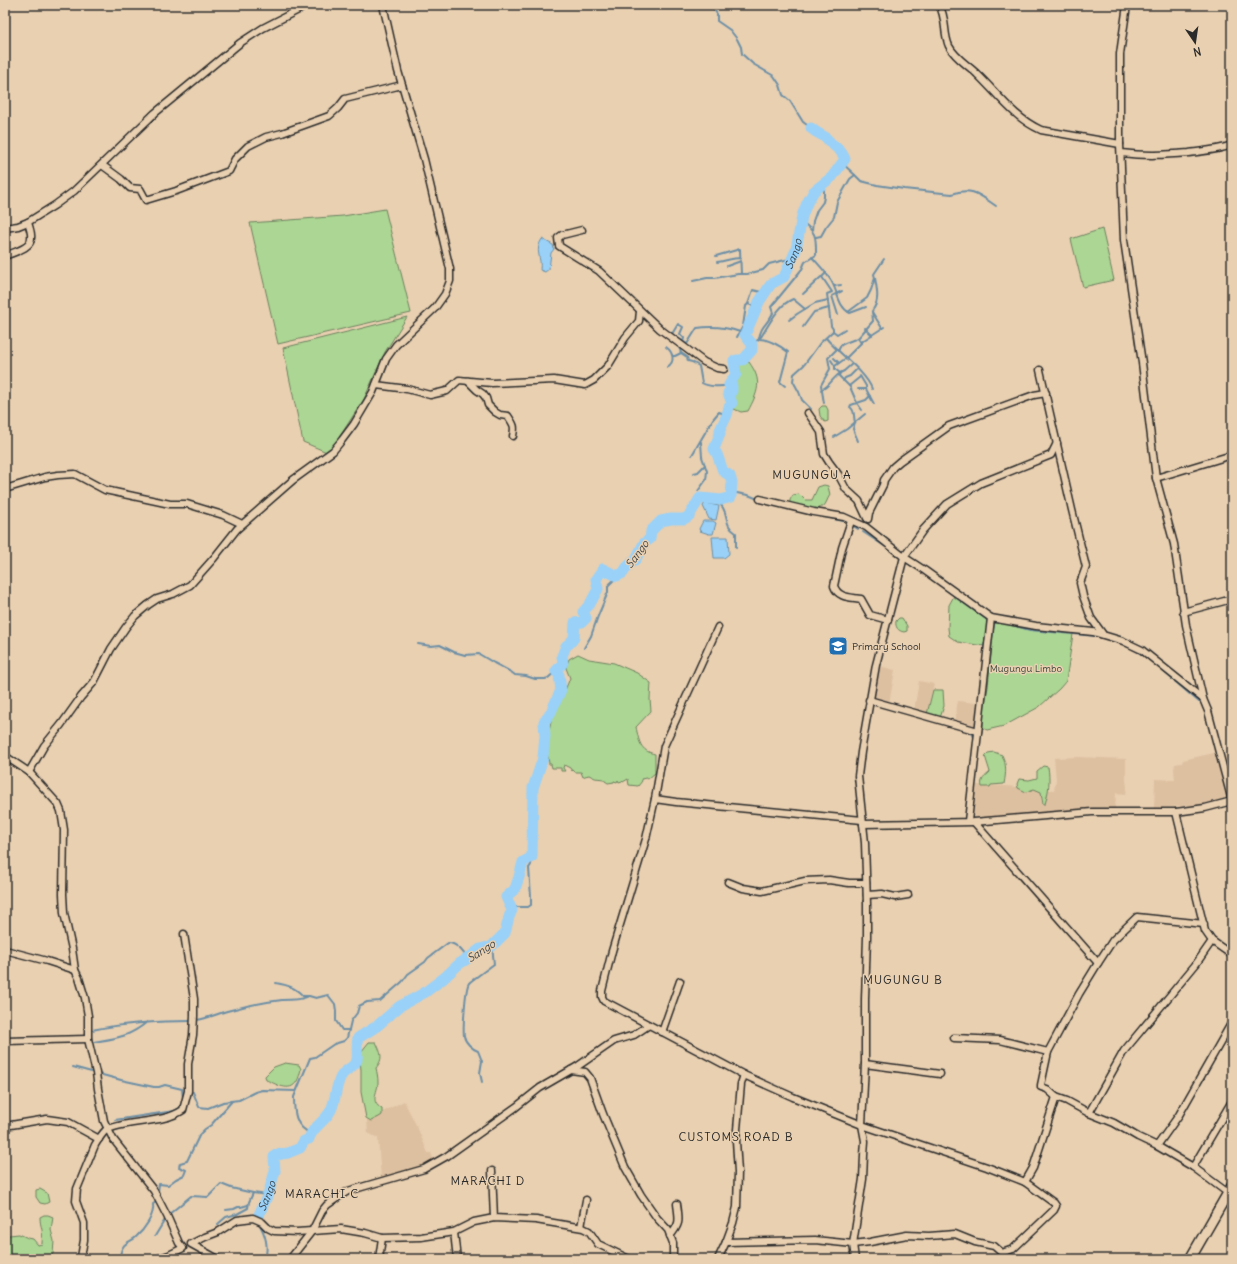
<svg xmlns="http://www.w3.org/2000/svg" width="1237" height="1264" viewBox="0 0 1237 1264" font-family="Delius,sans-serif">
<rect width="100%" height="100%" fill="#e9d0b1"/>
<filter id="ink" filterUnits="userSpaceOnUse"><feTurbulence type="fractalNoise" baseFrequency=".025" numOctaves="2"/><feDisplacementMap in="SourceGraphic" scale="8" xChannelSelector="R" yChannelSelector="G"/><feConvolveMatrix kernelMatrix="1 2 1 2 8 2 1 2 1" color-interpolation-filters="sRGB"/></filter>
<g filter="url(#ink)">
<g fill="#ddc0a0">
<path d="M879,666l16,4 -6,34 -17,-5z"/>
<path d="M919,681l15,3 -7,30 -13,-3z"/>
<path d="M958,701l18,2v20l-1,3 -4,1 -17,-4z"/>
<path d="M1214,753l14,45 -30,7 -44,3 1,-29 20,1 -1,-11 1,-5 7,-1 1,-3z"/>
<path d="M1077,757l49,2v22l1,6 -1,7 -10,-1 -1,16 -139,9 -2,-2 -1,-2 2,-29 30,1 49,4 2,-11 -2,-21z"/>
<path d="M404,1101l14,28 10,24h3l3,8 -11,7 -42,11 -3,-41 -10,-5 -1,-13z"/>
<path d="M178,1253l31,4 4,2h-47z"/>
</g>
<g fill="#acd693" stroke="#6c805f">
<path d="M385,209l26,104 -133,31 -28,-121 93,-7z"/>
<path d="M1102,229l12,51 -31,7 -12,-48z"/>
<path d="M407,317l-22,35 -21,47 -35,54 -26,-11 -20,-94z"/>
<path d="M749,362c14,19 9,30 -1,49l-7,1 -7,-3 1,-5 -3,-8 8,-33z"/>
<path d="M822,406h4l2,4v11l-3,1 -5,-6 -1,-7z"/>
<path d="M824,485l4,1 2,9c-3,4 -3,8 -7,12h-3l-1,4 -29,-7v-4l3,-5 6,-1 6,6h7l6,-13z"/>
<path d="M954,596l32,23 2,3 -4,24 -26,-4 -9,-6 -1,-8 1,-23z"/>
<path d="M899,618h3l5,8v5l-3,1c-6,-1 -9,-5 -8,-11z"/>
<path d="M997,622l33,8 43,4 -7,47 -7,8 -20,18 -35,19 -17,4 -4,-2v-13l5,-28 6,-64z"/>
<path d="M578,654l11,5 25,4 23,10 14,10 -1,16 1,12 -15,16c3,14 4,24 19,27v19l-7,6 -2,-1 -5,1 1,2 -4,5 -9,-1 -1,-6 -5,3 -1,-1 -3,1 -1,-2 -1,2 -3,-1v1l-6,1 -3,-2 -1,-2 -9,-1 -6,-3 -4,1 -2,1 -2,-5h-6l-2,-2 -1,1 -2,-3 -6,-3 -1,3 2,3h-4v-3h-9l-1,-4h-2l-1,-8h-4l8,-39 12,-24 6,-15 -4,-10 3,-9z"/>
<path d="M933,690h10l1,16 -4,12 -13,-4z"/>
<path d="M994,752l8,3c5,11 4,17 2,29l-13,1 -1,2h-8c-2,-8 3,-10 8,-15l-5,-16 3,-3z"/>
<path d="M1043,766l5,1c2,13 1,24 -3,37h-2l-2,-12 -7,-3 -8,3 -8,-4 -1,-4 2,-5 10,1 8,-2v-7z"/>
<path d="M369,1042h7c5,11 8,16 0,26 1,5 2,9 2,14 0,11 -9,19 4,27v6l-3,2 -8,4 -5,-3 -5,-26v-22l-1,-12 1,-6z"/>
<path d="M285,1063l14,2 2,4c-1,4 -2,9 -4,12 -7,13 -22,2 -31,-1l-1,-4 9,-9z"/>
<path d="M40,1189l7,4 2,9 -4,2 -5,-1 -4,-6v-7z"/>
<path d="M44,1215h4l5,2 -2,13 3,11 -1,13 -5,5h-43v-18l4,-6 10,-1 9,4 5,1 5,6 4,-1c0,-4 1,-9 0,-14 -1,-5 -2,-7 -2,-13z"/>
</g>
<g fill="#99d1f8" stroke="#6d8fa6">
<path d="M542,239l11,6 1,4 -3,4 -2,16 -4,3 -5,-2c2,-13 -6,-19 2,-31z"/>
<path d="M705,503l14,3 -3,14 -7,-1 -6,-13z"/>
<path d="M703,521h10l3,2 -3,11h-4l-9,-3 -1,-2z"/>
<path d="M712,537h16l1,17 -5,4h-10z"/>
</g>
<g fill="none" stroke-linecap="round" stroke-linejoin="round">
<g stroke="#6d8fa6" stroke-width="2">
<path d="M711,5l6,9v7l13,9 7,9 4,8 1,7 11,10 21,12 6,9 3,10 7,6 13,21 8,6"/>
<path d="M855,175l6,6 16,4 27,4 48,5c19,-8 29,2 44,12"/>
<path d="M812,231l1,-10 4,-11 6,-8 1,-5v-14"/>
<path d="M816,237l5,-1 5,-9 8,-10 3,-15 4,-7 9,-16 5,-4 -13,-12"/>
<path d="M716,256l24,-7 1,25"/>
<path d="M812,257c6,7 13,14 18,22 8,11 7,27 20,34l16,-6"/>
<path d="M717,262c8,-1 15,-4 24,-4"/>
<path d="M727,266l14,-5"/>
<path d="M693,281l14,-3h8l23,-4h9l16,-4 6,-6 24,-6"/>
<path d="M834,286l7,-1"/>
<path d="M803,294l18,-17"/>
<path d="M748,304l5,-14 12,3"/>
<path d="M848,312l19,-14 4,-8 4,-12 -1,-4 10,-15"/>
<path d="M872,312l10,16"/>
<path d="M838,315l-6,-19 10,-5"/>
<path d="M789,320l8,-6 8,-5"/>
<path d="M803,327l11,-15 15,-4"/>
<path d="M865,328l7,7"/>
<path d="M833,331l4,3 8,-5"/>
<path d="M737,337l6,-11 3,-20 2,-2 9,3"/>
<path d="M759,337h2c9,-14 17,-32 32,-38l12,10 10,-6 13,-3"/>
<path d="M826,338c13,16 39,33 46,51"/>
<path d="M858,338l3,5 3,-3 20,-13"/>
<path d="M759,339c9,0 22,7 29,13l-8,30 5,4"/>
<path d="M683,342l1,-4 -4,-4 3,-7 -5,-3 -6,10 15,10 10,-16c14,-2 29,-1 43,4"/>
<path d="M752,344l7,-5c2,-14 8,-14 14,-26l-2,-6 31,-38 3,-7 11,-7c0,-19 1,-22 -15,-34"/>
<path d="M666,347c7,5 10,15 1,20"/>
<path d="M679,347l2,6 6,4 1,4 4,1 7,4 3,17c6,4 20,4 27,2"/>
<path d="M838,351l3,-6 4,-2 13,-5 15,-17 -1,-10c8,-10 5,-21 3,-33"/>
<path d="M673,356h2l6,-3"/>
<path d="M834,358l5,5"/>
<path d="M831,360l4,6v3l5,4 4,-2 8,-7"/>
<path d="M835,366l11,-8 15,-15"/>
<path d="M840,373l-1,3 11,11 7,16 5,7"/>
<path d="M860,376l6,10v3l8,15"/>
<path d="M843,381l2,-3 5,-2 7,-7"/>
<path d="M849,386l11,-9"/>
<path d="M858,389h7"/>
<path d="M821,390c8,-3 11,-11 18,-16"/>
<path d="M824,403l-3,-18 9,-16 -2,-11 8,-8"/>
<path d="M811,409l-9,-9 -3,-8 -6,-11 1,-7 10,-9 16,-22 13,-12v-2l-2,-3 -4,-32 5,-2 -10,-15 4,-4"/>
<path d="M834,437l13,-8 18,-15"/>
<path d="M858,441l-5,-12 2,-7c-2,-5 1,-11 -5,-15l1,-2 15,-5 4,-4"/>
<path d="M692,455l21,-36 6,-7 8,3"/>
<path d="M694,473l4,-1 7,-7"/>
<path d="M698,491l8,-11 1,-9 -5,-14 -1,-15"/>
<path d="M731,492l17,3 10,4"/>
<path d="M710,499c5,2 11,4 13,9 6,10 1,17 13,25v14"/>
<path d="M817,515l26,6"/>
<path d="M852,525l6,4"/>
<path d="M863,532l26,17"/>
<path d="M934,581l7,5"/>
<path d="M954,596l32,23 2,3"/>
<path d="M890,622l5,-19"/>
<path d="M1005,623l25,7 66,6"/>
<path d="M418,644l13,2 9,-1 14,7 11,3 14,-1 15,9 17,9 4,3 11,1 9,3h10l3,-1 8,-7"/>
<path d="M584,648l7,-12 7,-20 10,-24v-6c3,-4 8,-7 10,-11"/>
<path d="M984,649l2,-15"/>
<path d="M1133,649l15,9"/>
<path d="M990,652l4,-29 3,-1"/>
<path d="M1164,672l35,30"/>
<path d="M967,731l5,2 3,6"/>
<path d="M511,907h17l3,-2v-8l-2,-29 2,-3 1,-8"/>
<path d="M276,983c11,2 19,4 27,13h6l7,2 12,-3 7,9 1,7v10l6,9h7"/>
<path d="M197,1020c11,-2 20,-6 30,-9 18,-5 36,-9 55,-11 8,-1 19,1 27,-4"/>
<path d="M92,1030c34,-7 66,-9 100,-9"/>
<path d="M94,1042c23,-4 35,-5 53,-20"/>
<path d="M73,1067l48,13 33,7h5l6,-2 17,4 1,10"/>
<path d="M482,1082l-2,-9 2,-12 -4,-10c-6,-2 -13,-9 -14,-15 -1,-8 1,-47 5,-53 3,-3 20,-15 25,-19l-2,-18"/>
<path d="M193,1092l6,15 9,1 15,-6 16,-2 16,-8 7,-2 34,1"/>
<path d="M115,1120l59,-9 6,-3 1,-3"/>
<path d="M311,1133c-16,-5 -17,-22 -17,-36l16,-39 5,-1 19,-13 10,-3 3,-3 4,-17 6,-8 2,-7 8,-4 13,-1 22,-19 6,-8 17,-12 3,-4 20,-15c9,0 15,9 20,16"/>
<path d="M158,1192l1,-8 9,1 8,-6 8,-4 2,-5 -7,-3 1,-4 7,-2 13,-27 5,-5 6,-4 21,-24"/>
<path d="M226,1210l8,-1 4,-2h3l7,-2"/>
<path d="M168,1215l23,-19 17,1 13,-13 10,4 22,5"/>
<path d="M258,1222c7,11 11,24 7,37"/>
<path d="M218,1224l8,-7 11,-3 11,-6 1,-6 4,-9 14,2"/>
<path d="M155,1236l11,-18"/>
<path d="M120,1259c0,-4 1,-9 3,-12 3,-5 9,-6 13,-10 8,-7 19,-22 17,-33l3,-2"/>
</g>
<path stroke="#99d1f8" stroke-width="11" id="s1" d="M258,1217l11,-25 6,-21 -1,-14 2,-2 12,-2 12,-5 4,-7 5,-2c3,-12 17,-18 22,-29 5,-10 5,-28 11,-35 4,-6 13,-8 15,-15 1,-8 -1,-14 1,-22l19,-12 23,-20 24,-13 20,-15 15,-14 11,-7 10,-8 12,-3 13,-13 4,-16 3,-7 -6,-13 9,-8 4,-12 4,-15 9,-5 1,-69 10,-30 2,-22 -1,-14 7,-10 10,-22 -2,-15 -3,-4 7,-8 -1,-7 4,-10 4,-3 4,-5 1,-15 7,-1 4,-4 -3,-6 7,-8 8,-15 -2,-10 7,-10 14,7 6,-3 4,-6 9,-8 8,-16 6,-4 1,-8 10,-10 10,-2h13l5,-3 11,-18 21,2 10,-3 1,-14 -2,-7 -7,-5 -6,-17 -3,-5 6,-15v-4l7,-15 2,-8 3,-4 -4,-10 4,-2v-5l-3,-1 7,-11 -2,-13 3,-1h6l9,-10v-6l-7,-9 14,-33 12,-18 13,-7 12,-27 6,-34 5,-13 7,-12 18,-14 13,-18c-4,-9 -6,-9 -13,-15 -3,-2 -4,-5 -7,-7 -5,-3 -9,-4 -14,-9"/>
<g stroke="#2b2b2b" stroke-width="9">
<g id="minor">
<path d="M939,5c8,13 4,28 10,41 6,12 19,19 28,28 21,20 37,44 64,56l79,14"/>
<path d="M1127,5l-7,49v90l4,96 18,123 14,115 18,66 12,81 17,74 5,12 24,90"/>
<path d="M1121,153c25,3 43,2 68,0 15,-2 29,-3 43,-8"/>
<path d="M102,165l19,14 9,9 10,1 6,11 30,-9 53,-20 6,-12 13,-13 18,-9 16,-4 47,-17 9,-8 7,-9 57,-14"/>
<path d="M5,228l13,-2 10,-4 27,-17 19,-14 81,-78 85,-70 23,-15 45,-23"/>
<path d="M582,230l-20,5 -4,3 1,8 40,25 61,58 44,33 13,6 7,1"/>
<path d="M5,256c8,-4 26,-7 26,-18 1,-5 -2,-11 -3,-16"/>
<path d="M1040,370l32,140 14,57 -6,16 3,13 8,22 11,15"/>
<path d="M468,381l9,9 6,4 3,4 2,7 7,7 5,3 8,1c6,9 7,10 5,20"/>
<path d="M376,385l31,4 23,6 17,-4 12,-11 33,3 62,-3 31,5 9,-5 14,-14 17,-28 14,-17 1,-10"/>
<path d="M808,413l13,19 3,22 5,8 9,12 8,15 13,12 8,17"/>
<path d="M1156,478l76,-23"/>
<path d="M5,489l40,-12 13,-2 17,-1 30,16 65,14h17l36,11 17,8"/>
<path d="M760,499l54,13 30,5 22,10 38,30 20,13 67,48 -23,203"/>
<path d="M868,519l1,-6 14,-28 1,-5 9,-13 7,-6 49,-35 85,-31 12,-2"/>
<path d="M851,521l-9,27 -8,38c4,12 16,11 27,13l9,16 18,5"/>
<path d="M1183,612l49,-13"/>
<path d="M991,618l45,8 57,6 30,9 19,9 61,49"/>
<path d="M718,627l-54,119 -9,53 -9,40 -34,112 -10,40v6l2,4 140,74 49,22 69,28 125,42 38,15 8,-14 23,-71 11,4 22,12 25,10 24,14 19,9 22,-31 53,-93"/>
<path d="M869,700l109,31"/>
<path d="M5,756l24,16 29,32 3,7 3,19 -1,64 1,19 8,36 3,21 4,8 6,20 3,18v23l8,34 2,16 6,32 9,18 41,52 13,25 12,27 4,5 -14,7 -13,4"/>
<path d="M29,772l15,-26 17,-21 20,-28 13,-15 17,-33 15,-22 9,-11 13,-11 9,-6 16,-5 17,-9 24,-27 23,-29 56,-49 40,-29 9,-11 12,-16 19,-32 13,-33 10,-14 39,-37 10,-14 5,-13v-12l-26,-110 -26,-88 -15,-66"/>
<path d="M655,799l21,3 186,18"/>
<path d="M1176,812l29,119 7,10 20,14"/>
<path d="M974,822l124,141"/>
<path d="M863,824l111,-2 118,-10h84l29,-4 27,-7"/>
<path d="M728,882l15,6 19,3 43,-10 24,-1 20,3h17"/>
<path d="M867,895l15,-1 13,3 13,-2"/>
<path d="M5,950l42,11 28,9"/>
<path d="M662,1032l18,-51"/>
<path d="M954,1038l46,2 48,12"/>
<path d="M5,1041l83,-2"/>
<path d="M865,1064l75,10"/>
<path d="M571,1070l14,2 5,6 13,36 22,53 16,28 16,23 11,12 5,13v16"/>
<path d="M744,1075l-3,9 -5,57 2,31 -1,35 -4,16 -7,19 89,-2 38,4 17,-2 37,-7 22,1 26,-2 20,8 19,4 8,7 11,-4 41,-39 2,-4 -2,-3 -29,-21"/>
<path d="M1056,1097l-9,-8 -6,-2v-2l7,-33 31,-58 19,-31 15,-23 24,-23 67,7"/>
<path d="M1089,1113l35,-62 72,-87 16,-23"/>
<path d="M11,1125l36,-6 21,3 31,17"/>
<path d="M1157,1146l36,21 35,26"/>
<path d="M1193,1167l39,-66"/>
<path d="M492,1171l2,47"/>
<path d="M581,1227l5,-27"/>
<path d="M454,1232l3,27"/>
<path d="M670,1236c11,-13 9,-16 7,-32"/>
<path d="M81,1257l3,-17v-17l-8,-22 1,-12 18,-44c3,-5 7,-11 11,-15 2,-2 5,-2 8,-3 22,-7 50,-4 69,-17l5,-19v-27l5,-29 1,-19v-17l-10,-65"/>
<path d="M218,1259l-27,-15 14,-7 13,-5 19,-12 16,-2 9,4 6,6 6,3 23,1 44,-3 24,4 17,5 39,-1 33,-5 20,-10 20,-4 42,2 47,8 6,3 9,13 31,15"/>
<path d="M290,1259l22,-28 10,-20 5,-6 10,-7 11,-7 76,-22 23,-13 69,-49 24,-19 38,-22 36,-25 20,-6 15,-10"/>
<path d="M379,1259l3,-21"/>
<path d="M718,1259l8,-17"/>
<path d="M855,1259l-2,-15 10,-65 1,-24 1,-14 -3,-16 3,-61v-65l2,-62v-33l-2,-61 -7,-67 3,-24 15,-87 28,-108 19,-27 24,-26 34,-21 70,-28 6,-12"/>
</g>
</g>
<g stroke="#2b2b2b" stroke-width="12">
<path id="secondary" d="M1190,1259l42,-73"/>
</g>
<use href="#minor" stroke="#e9d0b1" stroke-width="6"/>
<use href="#secondary" stroke="#e9d0b1" stroke-width="9"/>
</g>
</g>
<defs>
<g id="school-square" transform="scale(1)"><rect x="-9" y="-9" width="18" height="18" rx="4" fill="#1f6fb2" stroke="#e9d0b1"/><path d="M0-5L7-2L0 1L-7-2ZM-4 1L0 2.5L4 1V4Q0 6-4 4Z" fill="#fff"/></g>
</defs>
<g fill-rule="evenodd">
<use href="#school-square" x="838" y="646"/>
</g>
<g text-anchor="middle" stroke-width="3" stroke-linejoin="round" paint-order="stroke">
<g font-size="10" fill="#2b2b2b" stroke="#e9d0b1" text-anchor="start">
<text x="852" y="650">Primary School</text>
</g>
<g font-size="10" fill="#3e453b" stroke="#e9d0b1">
<text x="1026" y="672">Mugungu Limbo</text>
</g>
<g font-size="11" font-style="italic" fill="#3c444a" stroke="#e9d0b1">
<text dy="4" stroke="none"><textPath href="#s1" startOffset="1272">Sango</textPath></text>
<text transform="translate(637 554) rotate(-54)" y="4">Sango</text>
<text transform="translate(481 951) rotate(-33)" y="4">Sango</text>
<text dy="4" stroke="none"><textPath href="#s1" startOffset="23">Sango</textPath></text>
</g>
<g font-size="12" letter-spacing="1" fill="#2b2b2b" stroke="#e9d0b1">
<text x="812" y="479">MUGUNGU A</text>
<text x="903" y="984">MUGUNGU B</text>
<text x="736" y="1141">CUSTOMS ROAD B</text>
<text x="488" y="1185">MARACHI D</text>
<text x="322" y="1198">MARACHI C</text>
</g>
</g>
<rect width="1237" height="1264" fill="none" stroke="#e9d0b1" stroke-width="20"/>
<rect x="10" y="10" width="1217" height="1244" fill="none" stroke="#2b2b2b" stroke-width="1.5" filter="url(#ink)"/>
<g transform="translate(1195 42) rotate(167)" stroke="#e9d0b1" stroke-width="3" paint-order="stroke">
<path d="M0-3L7 15L0 10L-7 15Z" fill="#2b2b2b"/>
<text y="-6" font-size="11" font-weight="bold" text-anchor="middle" fill="#2b2b2b">N</text>
</g>
</svg>
